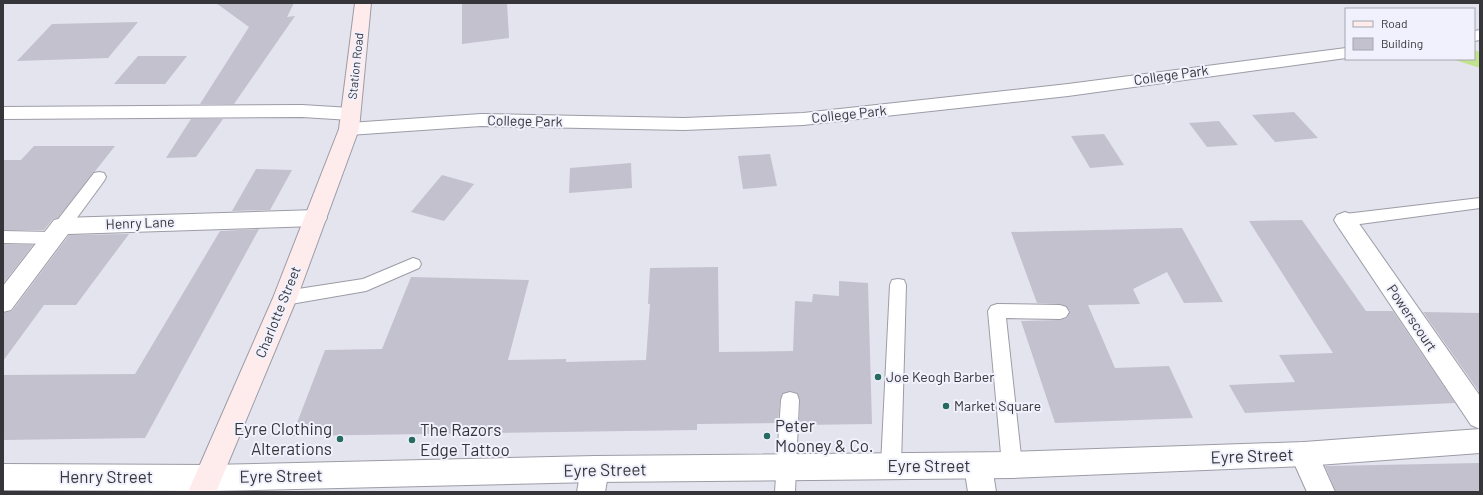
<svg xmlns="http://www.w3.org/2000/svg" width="1483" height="495" viewBox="0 0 1483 495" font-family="Barlow,sans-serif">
<rect width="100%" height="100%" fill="#e4e4ef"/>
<path fill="#c2e38e" d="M1474,50l6,2v16l-28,-9h22z"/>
<g fill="#c2c1cd">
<path d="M216,3h78l-7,14 8,-1 -61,88h-34l49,-77z"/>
<path d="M462,3h45l2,35 -47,6z"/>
<path d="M138,22l-30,36 -91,3 35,-37z"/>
<path d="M138,56h49l-22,28h-51z"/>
<path d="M1294,112l24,26 -43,4 -23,-27z"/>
<path d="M191,119h32l-27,38 -30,1z"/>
<path d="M1219,121l19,24 -31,2 -18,-24z"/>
<path d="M1104,134l20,31 -34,3 -19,-32z"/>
<path d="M34,146h81l-57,72 -5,1 -9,11h-41v-70h18z"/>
<path d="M770,154l7,32 -34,3 -5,-33z"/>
<path d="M631,163l1,25 -63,5 1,-25z"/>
<path d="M256,169l36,1 -22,40 -38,1z"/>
<path d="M442,175l32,9 -30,37 -33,-9z"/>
<path d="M1302,220l64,91h27l62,92 -210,10 -16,-28 66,-3 -16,-27 54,-2 -84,-132z"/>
<path d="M1182,228l41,74 -39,1 -17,-31 -34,17 7,15 -52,1 27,63 54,-2 24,52 -138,5 -34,-102 39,-1 7,-2 3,-7 -4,-5 -6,-2 -23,-1 -26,-71z"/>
<path d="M259,229l-114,209 -142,2v-65l132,-1 85,-143z"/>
<path d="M129,234l-53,71h-32l-41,56v-48l9,-2 57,-76z"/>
<path d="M3,244l30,1 -30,39z"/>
<path d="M718,267l1,85 74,-1 2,-50 17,1 1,-8 26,2v-15l29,2 4,141 -73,1 1,-25 -3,-7 -7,-2 -8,3 -2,6 -2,23 -81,1v6l-405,6 33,-86 57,-1 29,-72 118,3 -21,80 58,-1v3l80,-2 4,-56h-2l2,-36z"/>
<path d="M1423,312l57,1v80z"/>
<path d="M1480,463v29h-144l-11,-26z"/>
</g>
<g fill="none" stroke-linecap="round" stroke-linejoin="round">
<g stroke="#9c9ca7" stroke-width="2">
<g id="service">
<path d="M99,172l5,1 2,4 -2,4 -36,49 -6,2 -6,-2 -2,-4 2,-4 38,-49z"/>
<path d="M1480,198v10l-135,18 -5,-2 -3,-4 3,-4 5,-2z"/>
<path d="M3,231l49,1 6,2 2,4 -2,4 -6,2 -49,-1z"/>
<path d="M413,258l6,2 2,4 -2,4 -53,23 -81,14 -6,-2 -2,-5 2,-5 6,-2 78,-12z"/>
<path d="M898,279l6,1 2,5 -5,180 -3,7 -7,2 -7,-2 -3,-7 9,-180 2,-5z"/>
<path d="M997,304l63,1 6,2 3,5 -3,5 -6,2 -54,-1 16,147 -3,7 -7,2 -7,-2 -3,-7 -14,-154 3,-5z"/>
<path d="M790,392l7,2 2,6 -4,92h-20l6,-92 2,-6z"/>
</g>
</g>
<g stroke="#9c9ca7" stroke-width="2">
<path id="pedestrian" d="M978,453l10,4 4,9 4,26h-28l-4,-26 4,-9z"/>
</g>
<g stroke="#9c9ca7" stroke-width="2">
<g id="minor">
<path d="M1480,30v10l-6,1v-10z"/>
<path d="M1346,48v10l-278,38 -265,29 -119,5 -203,-4 -132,9 -7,-2 -3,-4 3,-4 7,-2 132,-9 203,4 119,-5 265,-29z"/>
<path d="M302,105l49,3 7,2 2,4 -2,4 -7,2 -49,-3 -299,2v-12z"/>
<path d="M316,210l8,3 3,5 -3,5 -8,3 -248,8 -57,76 -8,2v-26l51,-66 8,-2z"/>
<path d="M1345,212l8,3 127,181v33l-9,-4 -134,-200 -3,-5 3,-5z"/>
<path d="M1304,442l10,3 21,47h-28l-17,-38 4,-9z"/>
<path d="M595,456l10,4 4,9 -4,23h-28l4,-23 4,-9z"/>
</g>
</g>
<g stroke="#9c9ca7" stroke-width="2">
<path id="tertiary" d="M1480,429v24l-176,13 -292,12 -417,4 -386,9 -206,-1v-26l206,1 386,-9 417,-4 292,-10z"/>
</g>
<g stroke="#9c9ca7" stroke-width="2">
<path id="secondary" d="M355,3h16l-12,126 -62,169 -81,194h-28l85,-194 66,-169z"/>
</g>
<use href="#service" fill="#fff" fill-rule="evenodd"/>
<use href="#pedestrian" fill="#fff" fill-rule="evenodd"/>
<use href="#minor" fill="#fff" fill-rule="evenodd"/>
<use href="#tertiary" fill="#fff" fill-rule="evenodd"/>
<use href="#secondary" fill="#feeced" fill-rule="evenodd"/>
</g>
<g fill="#256b5f" stroke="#f1f1fd" stroke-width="1.5">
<circle cx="878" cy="377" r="4"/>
<circle cx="946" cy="406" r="4"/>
<circle cx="767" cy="436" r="4"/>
<circle cx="340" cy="439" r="4"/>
<circle cx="412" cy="440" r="4"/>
</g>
<g text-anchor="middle" stroke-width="4" stroke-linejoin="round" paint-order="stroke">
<g font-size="12" fill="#35353a" stroke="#f1f1fd">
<text transform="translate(356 66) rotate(-84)" y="4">Station Road</text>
</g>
<g font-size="14" fill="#35353a" stroke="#f1f1fd">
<text transform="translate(1171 75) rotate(-8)" y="5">College Park</text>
<text transform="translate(849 114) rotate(-6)" y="5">College Park</text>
<text transform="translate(525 121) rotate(1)" y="5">College Park</text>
<text transform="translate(140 223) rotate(-2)" y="5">Henry Lane</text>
<text transform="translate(278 312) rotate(-68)" y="5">Charlotte Street</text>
<text transform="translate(1412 318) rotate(56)" y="5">Powerscourt</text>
</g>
<g font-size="14" fill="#35353a" stroke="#f1f1fd" text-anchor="start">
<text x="886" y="382">Joe Keogh Barber</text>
<text x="954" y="411">Market Square</text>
</g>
<g font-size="17" fill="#35353a" stroke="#f1f1fd" text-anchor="start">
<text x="775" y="432">Peter<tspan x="775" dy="20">Mooney &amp; Co.</tspan></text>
<text x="332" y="435" text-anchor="end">Eyre Clothing<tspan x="332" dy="20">Alterations</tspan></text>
<text x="420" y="436">The Razors<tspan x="420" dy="20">Edge Tattoo</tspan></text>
</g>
<g font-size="17" fill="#35353a" stroke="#f1f1fd">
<text transform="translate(1252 456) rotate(-2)" y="6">Eyre Street</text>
<text x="929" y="472">Eyre Street</text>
<text transform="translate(605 470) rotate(-1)" y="6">Eyre Street</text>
<text transform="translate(281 476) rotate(-1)" y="6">Eyre Street</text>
<text x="106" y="483">Henry Street</text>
</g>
</g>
<rect width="1483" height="495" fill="none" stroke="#35353a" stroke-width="8"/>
<rect x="1345" y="8" width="130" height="52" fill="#f1f1fd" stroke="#a6a6af"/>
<rect x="1353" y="21" width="20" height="6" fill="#feeced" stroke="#a6a6af"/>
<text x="1381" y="28" font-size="12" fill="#35353a">Road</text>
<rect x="1353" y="38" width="20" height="12" fill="#c2c1cd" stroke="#a6a6af"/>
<text x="1381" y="48" font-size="12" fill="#35353a">Building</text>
</svg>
